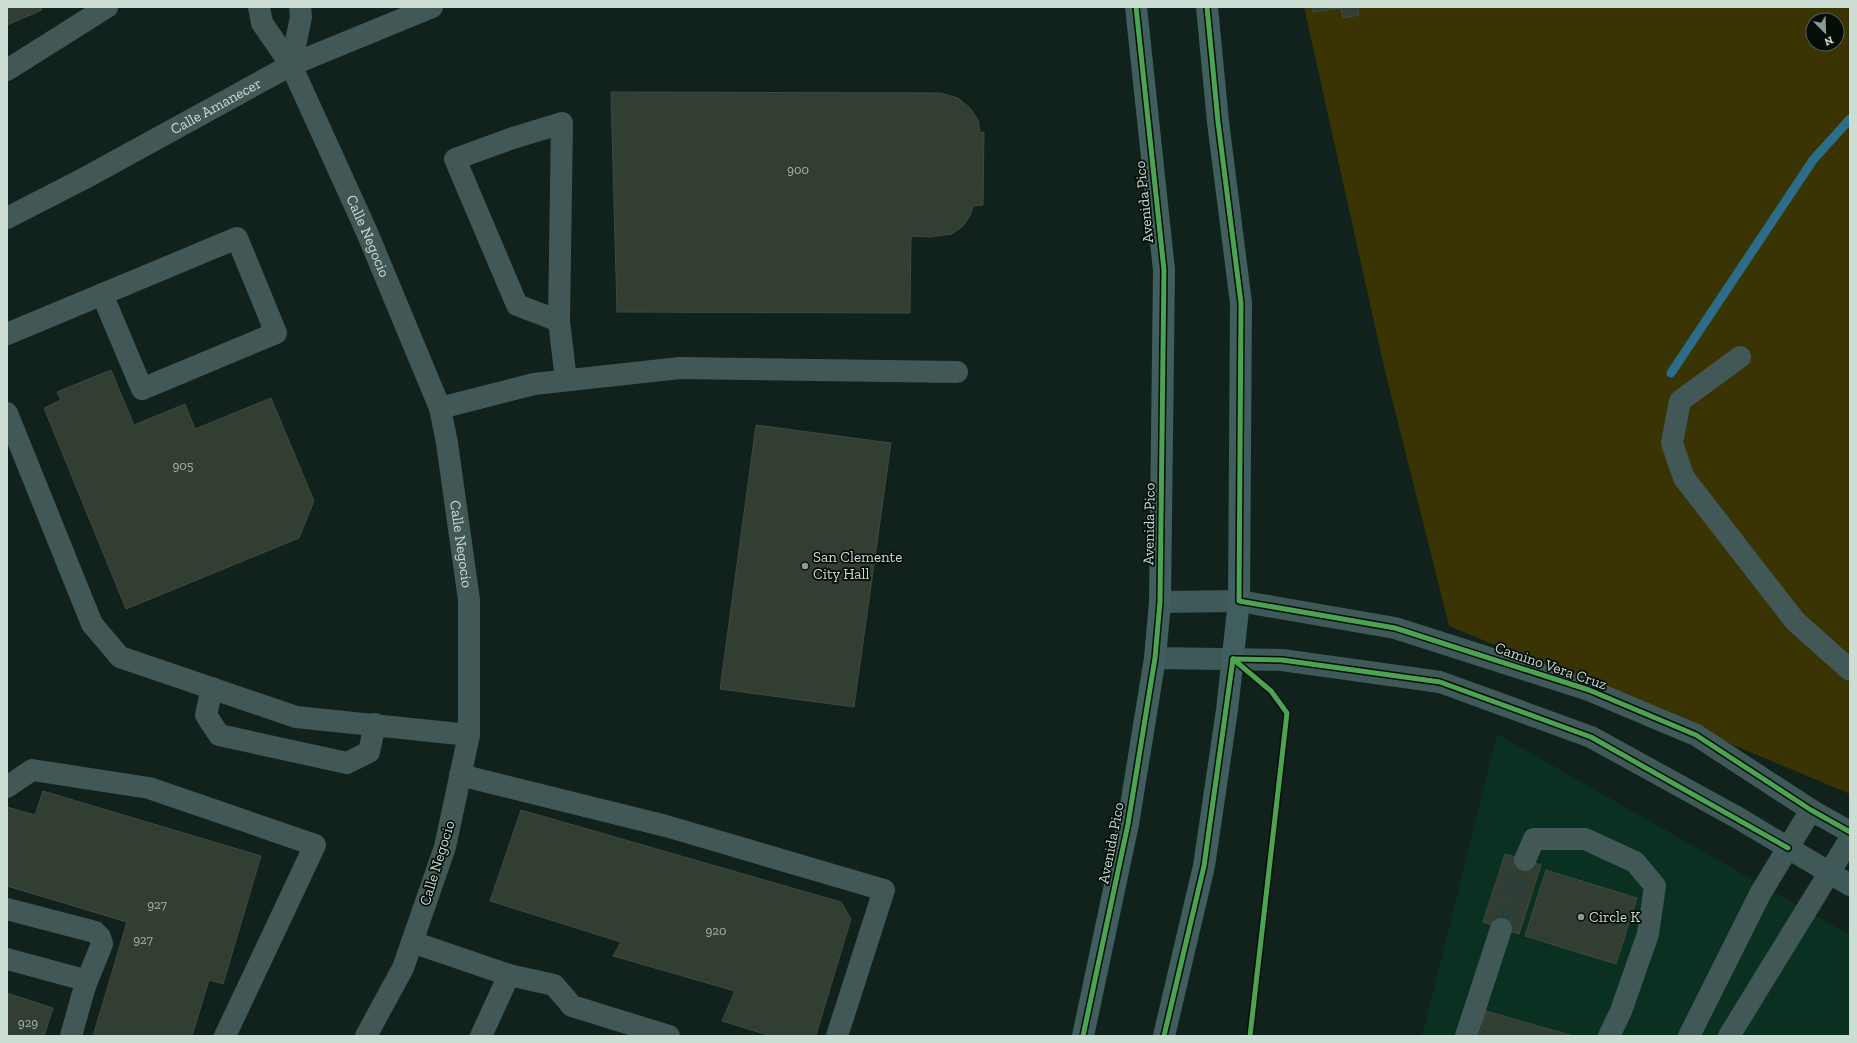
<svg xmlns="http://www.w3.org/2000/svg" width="1857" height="1043" viewBox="0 0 1857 1043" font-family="'Zilla Slab',serif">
<rect width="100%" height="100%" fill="#11211b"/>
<path fill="#0a3021" d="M1497,734l353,201v101h-429l5,-16z"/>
<path fill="#3a3304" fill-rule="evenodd" d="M1304,7h546v787l-401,-168 -64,-255zM1813,20h24v24h-24z"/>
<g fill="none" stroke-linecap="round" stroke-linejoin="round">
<path stroke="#2c6e89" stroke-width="9" d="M1671,373l142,-213 37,-41"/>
</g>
<g fill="#333e32" stroke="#3f4942">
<path d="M7,7h33l2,3 -35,15z"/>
<path d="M1312,7h46l1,8 -16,3 -2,-10 -28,4z"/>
<path d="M611,92l330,1 17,5 12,10 8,12 2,13 4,-1 -1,73 -10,1 -3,10 -7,10 -11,8 -22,3 -19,-1 -1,77 -293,-1z"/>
<path d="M111,370l23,55 51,-21 10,25 76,-31 43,103 -15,37 -173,71 -82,-201 17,-8 -4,-8z"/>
<path d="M756,425l135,18 -37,264 -134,-18z"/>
<path d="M43,791l218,65 -38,128 -14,-4 -17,56h-99l34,-114 -120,-36v-79l28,8z"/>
<path d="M521,810l320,92 10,17 -35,116 -45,1 -49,-15 13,-30 -122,-35 8,-14 -131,-41z"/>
<path d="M1505,854l36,11 -22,69 -36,-12z"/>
<path d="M1546,870l91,28 -21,66 -91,-28z"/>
<path d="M7,993l46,15 -9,28h-37z"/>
<path d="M1486,1011l87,25h-94z"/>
</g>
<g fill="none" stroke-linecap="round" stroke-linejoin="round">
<path stroke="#2d3d37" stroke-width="22" stroke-dasharray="22 11" stroke-linecap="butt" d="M1501,929l24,-69"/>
<g stroke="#425856" stroke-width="22">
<path id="s1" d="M259,7l3,16 29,42 75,165 74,178 7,35 22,157v135l-24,112 -42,121 -37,68"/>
<path d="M291,65l10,-48 -1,-10"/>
<path d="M7,70l100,-63"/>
<path id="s2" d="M7,218l78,-40 206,-113 141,-58"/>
<path d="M559,321l-42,-16 -62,-146 55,-20 52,-16 -3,198 7,59"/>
<path d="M7,334l230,-96 39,95 -134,56 -40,-95"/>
<path d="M1740,357l-60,44 -8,42 12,35 111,143 55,49"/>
<path d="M440,408l94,-24 146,-16 277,4"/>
<path d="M7,413l85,211 28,33 176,60 173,18"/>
<path d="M212,688l-6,27 13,20 128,28 22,-11 6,-28"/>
<path d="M460,775l206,51 218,64 -47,146"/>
<path d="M7,787l25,-17 117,18 166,57 -90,191"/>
<path d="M1525,860l9,-21h51l50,23 20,24 -7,48 -27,77 -12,25"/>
<path d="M7,909l88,23 5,5 2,7 -17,42"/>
<path d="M412,942l97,33 45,10 18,21 97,30"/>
<path d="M7,959l74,20 4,7 -14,50"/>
<path d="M481,1036l28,-61"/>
<path d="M1466,1036l35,-107"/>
<path d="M1689,1036l71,-142 51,-84"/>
<path d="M1729,1036l121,-197"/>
</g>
<g stroke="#3e5958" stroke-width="22">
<path d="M1160,602l79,-1 156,27 194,62 107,45 115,75 39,22"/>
<path d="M1155,658l127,2 158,22 151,55 149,82 110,66"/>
</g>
<g stroke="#3f5e5d" stroke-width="22">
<path d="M1083,1036l45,-212 27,-166 5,-56 4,-332 -28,-263"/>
<path d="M1164,1036l40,-170 23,-156 12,-109 2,-298 -23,-181 -11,-115"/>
</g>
<g stroke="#040e09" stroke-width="8">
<g id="cycleway">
<path d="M1207,7l11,115 23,181 -2,298 156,27 194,62 107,45 115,75 39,22"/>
<path d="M1233,659l49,1 158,22 151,55 197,111"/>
<path d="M1233,659l38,32 16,22 -37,323"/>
<path d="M1083,1036l45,-212 27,-166 5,-56 4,-332 -28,-263"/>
<path d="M1164,1036l40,-170 29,-207"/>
</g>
</g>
<use href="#cycleway" stroke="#4ca352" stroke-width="5"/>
</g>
<g fill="#8b9b93" stroke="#040e09" stroke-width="1.5">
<circle cx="805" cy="566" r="4"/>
<circle cx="1581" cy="917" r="4"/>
</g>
<g text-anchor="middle" stroke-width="3.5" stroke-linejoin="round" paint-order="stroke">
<g font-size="13" fill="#a6b5ac">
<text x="798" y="174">900</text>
<text x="183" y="470">905</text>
<text x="157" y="909">927</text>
<text x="716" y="935">920</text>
<text x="143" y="944">927</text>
<text x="28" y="1027">929</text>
</g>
<g font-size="15" fill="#ccddd4" stroke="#040e09">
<text dy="5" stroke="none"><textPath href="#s2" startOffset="237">Calle Amanecer</textPath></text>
<text transform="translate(1144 202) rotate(-96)" y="5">Avenida Pico</text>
<text dy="5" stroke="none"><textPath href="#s1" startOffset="255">Calle Negocio</textPath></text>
<text transform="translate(1149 524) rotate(-89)" y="5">Avenida Pico</text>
<text dy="5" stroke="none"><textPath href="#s1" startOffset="579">Calle Negocio</textPath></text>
<text transform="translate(1551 666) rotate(19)" y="5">Camino Vera Cruz</text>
<text transform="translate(1111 843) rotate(-79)" y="5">Avenida Pico</text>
<text transform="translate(437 863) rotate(-73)" y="5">Calle Negocio</text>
</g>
<g font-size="15" fill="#ccddd4" stroke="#040e09" text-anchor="start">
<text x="813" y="562">San Clemente<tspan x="813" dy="17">City Hall</tspan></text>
<text x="1589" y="922">Circle K</text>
</g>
</g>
<rect width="1857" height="1043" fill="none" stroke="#ccddd4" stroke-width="16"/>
<g transform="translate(1825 32) rotate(157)"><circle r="19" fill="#040e09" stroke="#54615a"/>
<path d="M0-3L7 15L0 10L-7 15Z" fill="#8b9b93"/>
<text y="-6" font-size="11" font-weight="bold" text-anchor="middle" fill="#ccddd4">N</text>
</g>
</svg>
